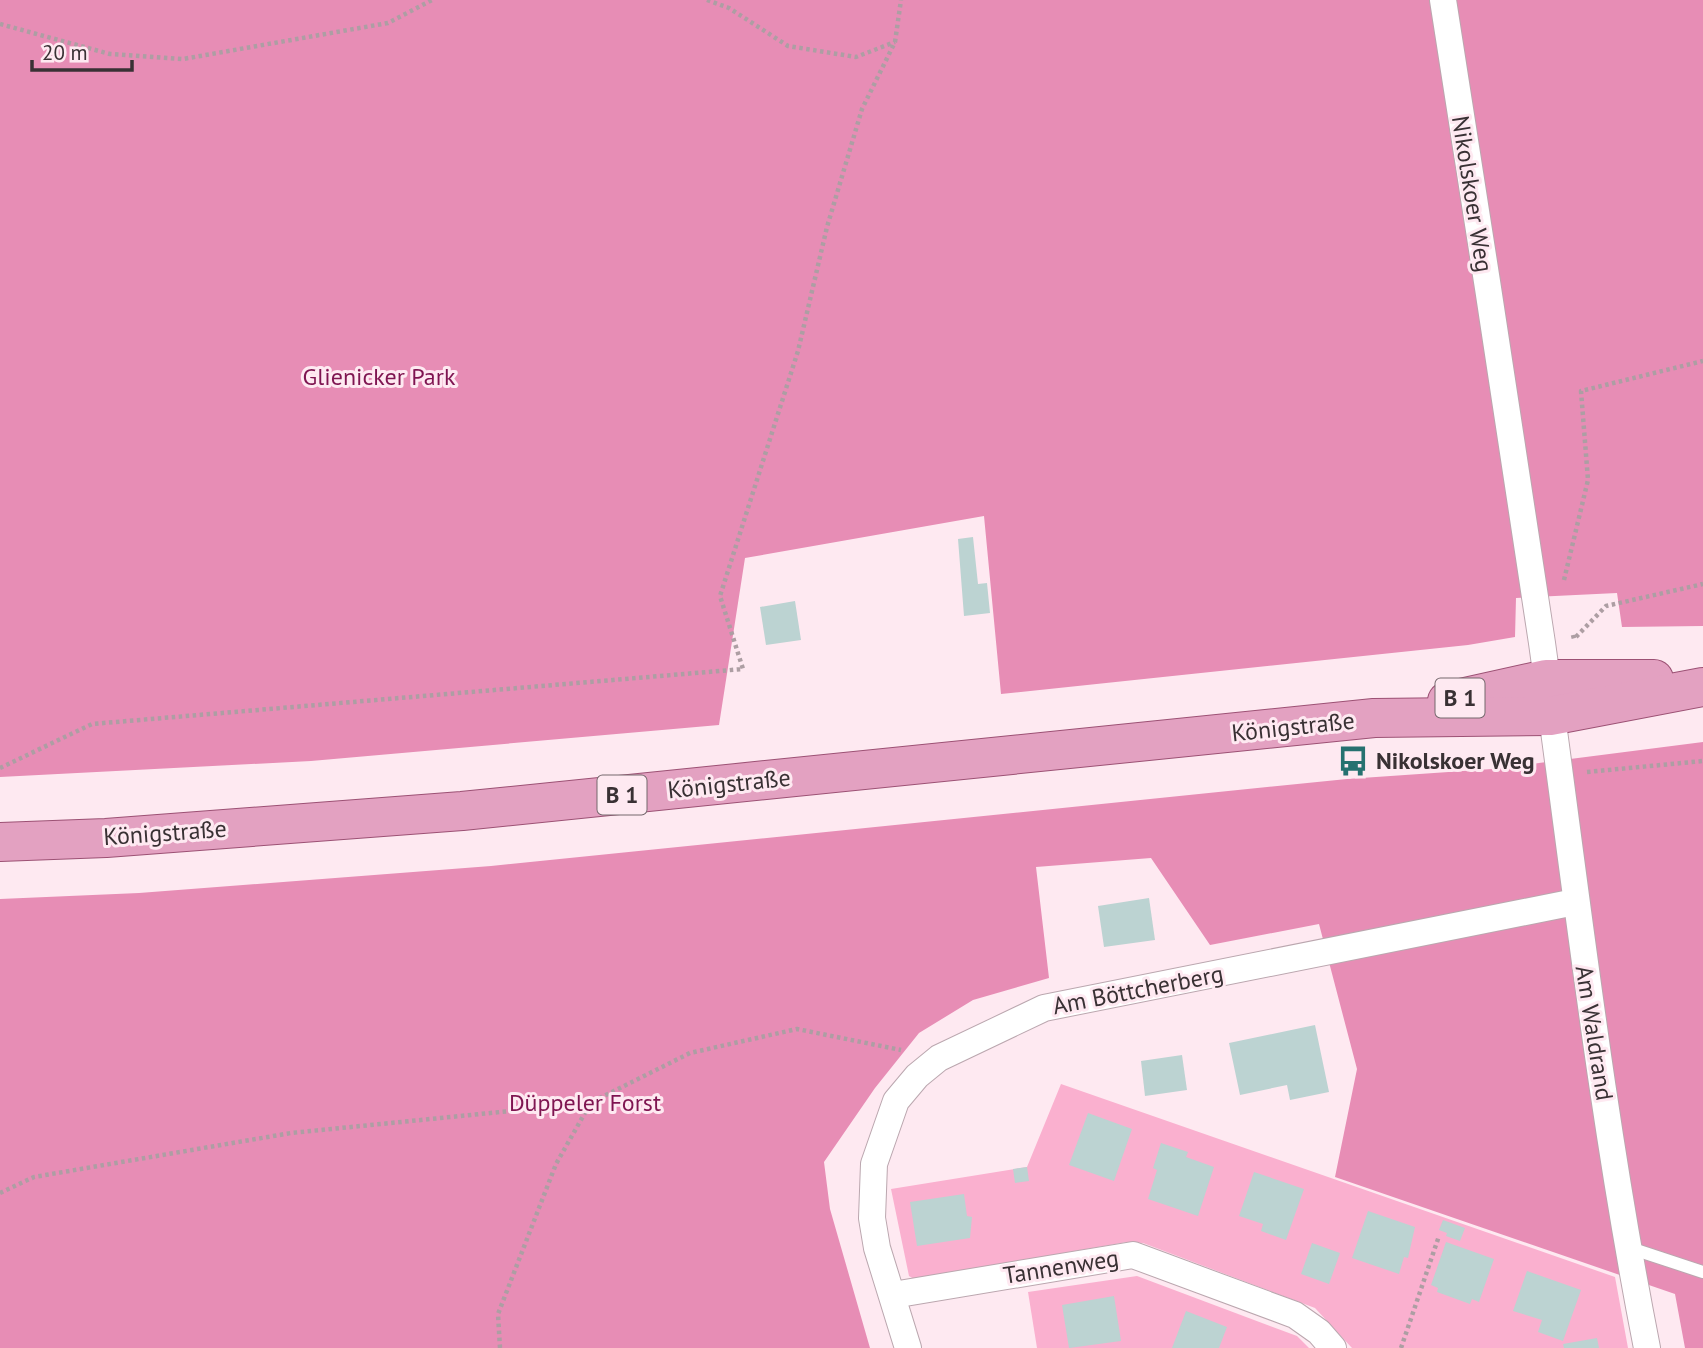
<svg xmlns="http://www.w3.org/2000/svg" width="1703" height="1348" viewBox="0 0 1703 1348" font-family="'PT Sans',sans-serif">
<rect width="100%" height="100%" fill="#fee9f1"/>
<g fill="#fab0cf">
<path d="M1061,1084l554,193 13,71h-276l-37,-40 -172,-65 -16,-1 -213,37 -5,-3 -18,-87 136,-22z"/>
<path d="M1137,1276l160,60 12,12h-272l-9,-56z"/>
</g>
<g fill="#e78db5">
<path d="M0,0h1703v626l-81,1 -5,-34 -101,5 -1,39 -47,8 -467,49 -17,-178 -239,42 -26,167 -408,36 -311,16z"/>
<path d="M1703,742v606h-18l-10,-54 -340,-117 22,-108 -38,-145 -109,21 -59,-87 -115,9 13,111 -76,22 -54,33 -44,55 -51,74 6,47 40,139h-870v-449l139,-6 352,-27 856,-87 145,-10z"/>
</g>
<g fill="#bcd3d2">
<path d="M973,537l5,47 9,-1 3,30 -26,3 -6,-77z"/>
<path d="M795,601l6,39 -35,5 -6,-38z"/>
<path d="M1149,898l6,42 -51,7 -6,-41z"/>
<path d="M1315,1025l14,67 -39,8 -3,-15 -47,10 -11,-52z"/>
<path d="M1182,1055l5,35 -42,6 -4,-35z"/>
<path d="M1088,1113l44,16 -18,52 -45,-16z"/>
<path d="M1161,1143l27,9 -2,5 28,10 -16,49 -50,-17 9,-29 -4,-2z"/>
<path d="M1027,1167l2,14 -14,2 -2,-14z"/>
<path d="M1254,1172l50,17 -18,51 -25,-9 2,-7 -24,-8z"/>
<path d="M964,1194l3,22 5,1 -2,21 -53,8 -7,-44z"/>
<path d="M1368,1211l47,16 -7,31 -4,-1 -5,17 -47,-16z"/>
<path d="M1443,1220l22,8 -5,13 -14,-5 1,-3 -8,-3z"/>
<path d="M1446,1242l48,17 -15,43 -7,-3 -2,5 -33,-12 1,-4 -7,-3z"/>
<path d="M1312,1243l28,10 -11,31 -28,-10z"/>
<path d="M1527,1271l54,19 -18,51 -25,-9 4,-12 -29,-9z"/>
<path d="M1114,1296l7,45 -52,7 -7,-43z"/>
<path d="M1186,1311l41,16 -8,21h-47z"/>
<path d="M1597,1338l2,10h-35l-1,-4z"/>
</g>
<g fill="none" stroke-linecap="round" stroke-linejoin="round">
<g stroke="#bba7af" stroke-width="14">
<path id="service" d="M1627,1247l76,25"/>
</g>
<g stroke="#bba7af" stroke-width="28">
<g id="minor">
<path d="M1443,0c33,214 68,429 99,643 33,236 59,472 105,705"/>
<path d="M893,1295l240,-40 162,60 24,17 14,16"/>
<path d="M908,1348l-31,-100 -5,-30 2,-54 22,-63 21,-25 22,-18 105,-50 531,-106"/>
</g>
</g>
<g stroke="#9c5174" stroke-width="40">
<g id="primary">
<path d="M1447,701l99,-22h108"/>
<path d="M0,842l106,-4 356,-27 912,-93 176,-2 153,-29"/>
</g>
</g>
<g stroke="#ad9ea3" stroke-width="4.5" stroke-dasharray="3.5 3.5" stroke-linecap="butt">
<path d="M707,0l22,8 59,38 68,11 39,-15"/>
<path d="M0,24l110,30 73,5 205,-36 44,-23"/>
<path d="M1564,580l24,-100 -7,-89 122,-30"/>
<path d="M1573,635l1,4 32,-33 97,-22"/>
<path d="M0,768l92,-44 651,-55 -23,-73 78,-245 29,-124 35,-118 33,-67 6,-42"/>
<path d="M1587,772l116,-11"/>
<path d="M0,1193l34,-16 257,-44 299,-30 100,-50 107,-24 104,21"/>
<path d="M500,1348l-2,-34 58,-150 34,-60"/>
<path d="M1401,1348l38,-112"/>
</g>
<use href="#service" stroke="#fff" stroke-width="12"/>
<use href="#minor" stroke="#fff" stroke-width="26"/>
<use href="#primary" stroke="#e3a1c1" stroke-width="38"/>
</g>
<defs>
<g id="bus-bare" transform="scale(2.415)"><path d="M-5-6H5V4H4V6H2V4H-2V6H-4V4H-5ZM-3.5-4V0h7V-4ZM-3.5 1.2v1.5H-2V1.2ZM2 1.2v1.5H3.5V1.2Z" fill="#267170" stroke="#fee9f1" stroke-width="2.5" paint-order="stroke"/></g>
</defs>
<g fill-rule="evenodd">
<use href="#bus-bare" x="1353" y="761"/>
</g>
<g text-anchor="middle" stroke-width="6" stroke-linejoin="round" paint-order="stroke">
<g fill="#fee9f1" stroke="#74686d" stroke-width="2">
<rect x="1435.5" y="678.5" width="49" height="39" rx="5"/>
<rect x="597.5" y="775.5" width="49" height="39" rx="5"/>
</g>
<g font-size="23" font-weight="bold" fill="#393134">
<text x="1460" y="706">B 1</text>
<text x="622" y="803">B 1</text>
</g>
<g font-size="24" fill="#393134" stroke="#fee9f1">
<text transform="translate(1472 194) rotate(81)" y="8">Nikolskoer Weg</text>
<text transform="translate(1293 727) rotate(-6)" y="8">Königstraße</text>
<text transform="translate(729 784) rotate(-6)" y="8">Königstraße</text>
<text transform="translate(165 833) rotate(-4)" y="8">Königstraße</text>
<text transform="translate(1138 990) rotate(-11)" y="8">Am Böttcherberg</text>
<text transform="translate(1594 1033) rotate(81)" y="8">Am Waldrand</text>
<text transform="translate(1061 1267) rotate(-9)" y="8">Tannenweg</text>
</g>
<g font-size="24" fill="#7f1551" stroke="#fee9f1">
<text x="379" y="385">Glienicker Park</text>
<text x="585" y="1111">Düppeler Forst</text>
</g>
<g font-size="24" font-weight="bold" fill="#393134" stroke="#fee9f1" text-anchor="start">
<text x="1376" y="769">Nikolskoer Weg</text>
</g>
</g>
<path d="M32 60v10h100v-10" fill="none" stroke="#393134" stroke-width="3.5"/>
<text x="42" y="60" font-size="21" fill="#393134" stroke="#fee9f1" stroke-width="5" paint-order="stroke">20 m</text>
</svg>
